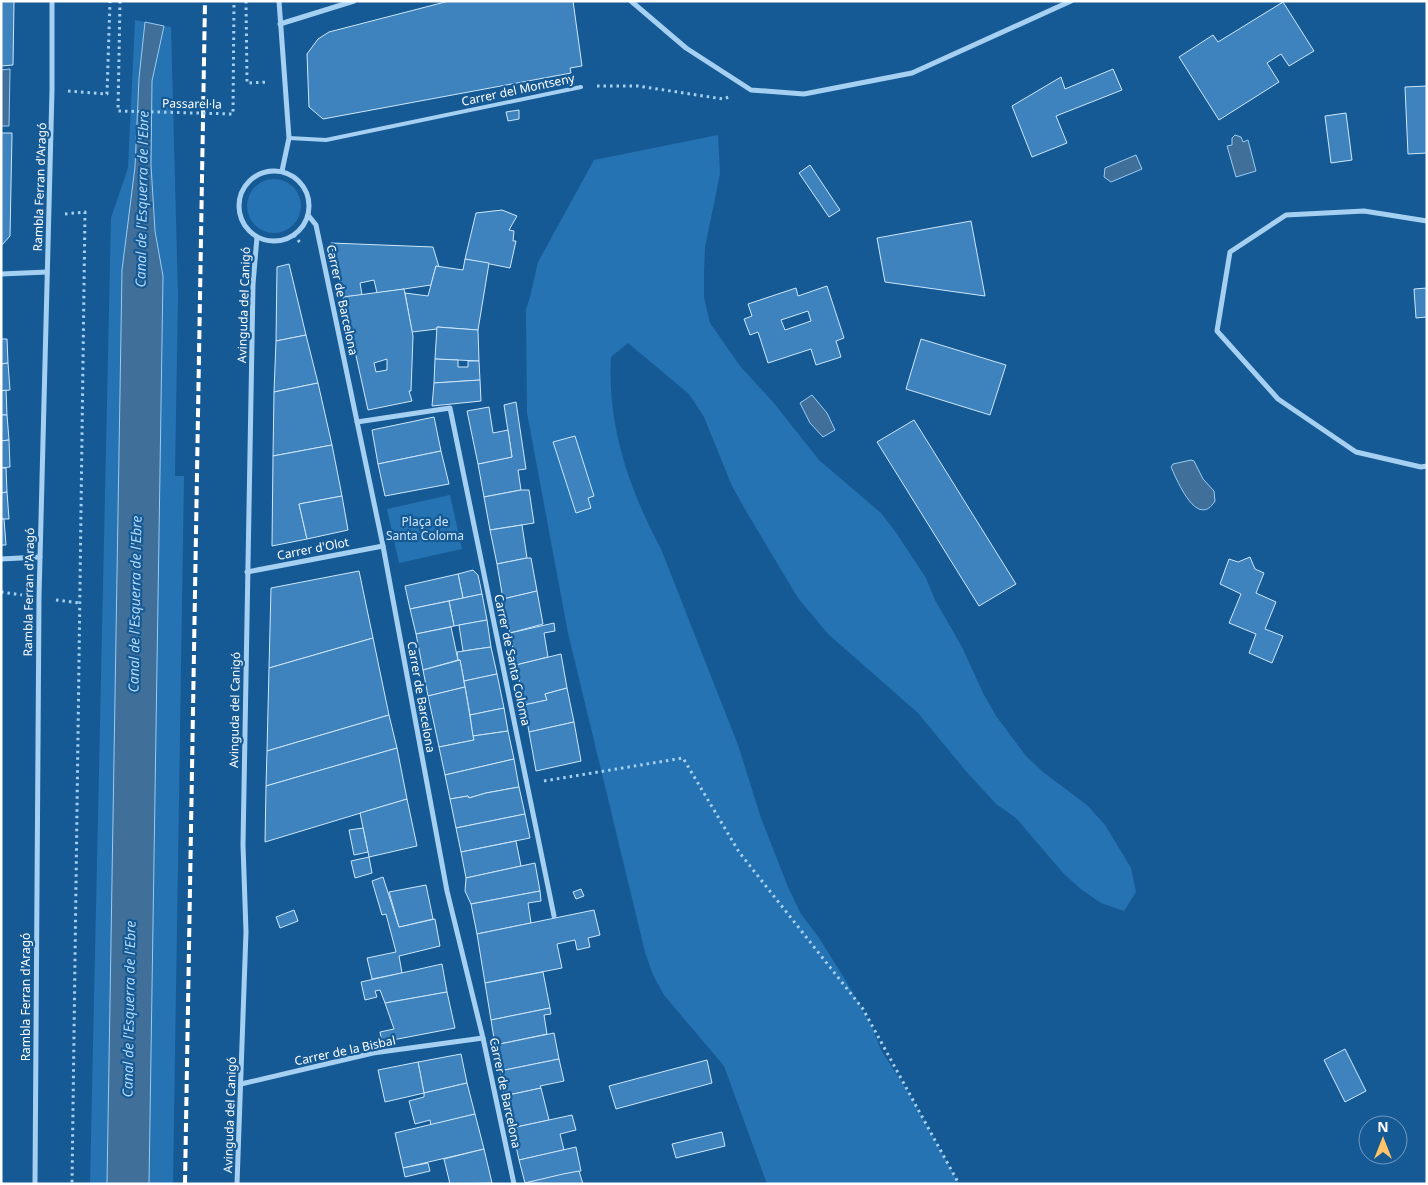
<svg xmlns="http://www.w3.org/2000/svg" width="1428" height="1185" viewBox="0 0 1428 1185" font-family="'Noto Sans',sans-serif">
<rect width="100%" height="100%" fill="#165a95"/>
<g fill="#2573b2">
<path d="M135,20l10,2 -6,56 -4,89 -13,103 -15,914h-17l21,-966 17,-50z"/>
<path d="M164,26l7,1 7,269 -3,180h9l-11,708h-24l14,-908 -8,-45 -4,-66 1,-84z"/>
<path d="M718,135l2,39 -15,73 -1,25v25l6,26 30,43 33,36 46,58 62,53 16,21 29,44 9,22 27,47 21,46 13,23 30,40 17,16 44,33 18,20 26,43 5,24 -12,19 -23,-8 -19,-13 -18,-16 -48,-56 -20,-14 -31,-34 -47,-57 -90,-79 -30,-36 -52,-87 -14,-25 -28,-69 -15,-23 -61,-51 -17,14c-4,68 18,132 50,192l77,196 23,73 27,69 13,27 18,24 27,43 26,46 9,23 27,42 51,92h-192l-43,-118 -60,-71 -11,-20 -8,-23 -77,-319 -41,-220 -1,-103 4,-13 8,-35 56,-102z"/>
<circle cx="274" cy="206" r="27"/>
<path d="M450,495l12,54 -63,14 -12,-54z"/>
</g>
<g fill="#40709a" stroke="#99ccf4">
<path d="M145,22l19,4 -12,55 -1,84 4,66 8,45 -14,908h-42l15,-914 13,-103 4,-89z"/>
<path d="M10,69l-1,57h-8v-56z"/>
<path d="M1235,135l6,2 2,5 5,-2 8,31 -20,6 -9,-31 5,-1v-7z"/>
<path d="M1136,155l6,14 -31,13 -7,-5 1,-9z"/>
<path d="M812,395l15,18 8,17 -12,7 -13,-14 -10,-20z"/>
<path d="M1191,460l3,1 9,18 11,12 1,10c-18,29 -38,-21 -44,-34l2,-3z"/>
</g>
<g fill="#3e83bd" stroke="#cee7fc" fill-rule="evenodd">
<path d="M1,1h13l-1,64 -12,1z"/>
<path d="M449,1h124l9,65 -12,2 1,5 -248,46 -14,-12 -2,-53 11,-15 11,-7z"/>
<path d="M1283,2l31,49 -25,15 -8,-12 -14,9 12,19 -60,38 -40,-63 34,-22 5,7z"/>
<path d="M1113,69l9,21 -66,26 11,27 -35,14 -20,-51 49,-29 4,12z"/>
<path d="M1427,86v67l-19,1 -3,-67z"/>
<path d="M519,110v9l-11,2 -2,-9z"/>
<path d="M1346,113l6,47 -21,3 -6,-47z"/>
<path d="M1,133h11l-2,103 -9,10z"/>
<path d="M810,165l30,45 -11,7 -30,-44z"/>
<path d="M502,210l15,6 -8,14 5,1 -1,10h3l-6,27 -45,-9 11,-46z"/>
<path d="M971,221l14,75 -100,-14 -8,-44z"/>
<path d="M331,243l102,4 6,20 -3,-1 -5,19 -54,8 -3,-13 -14,3 2,12 -19,2z"/>
<path d="M465,259l24,4 -11,67 -41,-3v2l-25,3 -7,-39 23,3 8,-30 27,4z"/>
<path d="M289,264l17,71 -30,6 1,-74z"/>
<path d="M827,286l17,52 -8,3 5,16 -25,8 -5,-16 -43,14 -10,-31 -8,3 -6,-16 8,-3 -4,-12 48,-16 2,8zM808,311l3,10 -26,9 -4,-10z"/>
<path d="M1427,288v29l-11,1 -2,-29z"/>
<path d="M404,289l9,47 -2,55h-2l3,10 -44,9 -25,-113zM387,359v11l-11,2 -2,-9z"/>
<path d="M437,327l41,3 1,31 -44,-2z"/>
<path d="M306,335l12,48 -44,9 2,-51z"/>
<path d="M1,339h6l1,24 -7,1z"/>
<path d="M921,339l85,26 -16,50 -84,-26z"/>
<path d="M435,359l23,1v7h10v-6h11l1,19 -46,3z"/>
<path d="M8,363l2,27 -9,1v-27z"/>
<path d="M480,380l1,21 -49,5 2,-23z"/>
<path d="M318,383l14,62 -59,11 1,-64z"/>
<path d="M6,390l1,25h-6v-24z"/>
<path d="M516,402l10,67 -8,1 3,20 -37,7 -6,-33 34,-7 -8,-52z"/>
<path d="M489,407l4,26 15,-3 4,27 -34,7 -11,-53z"/>
<path d="M1,415h6l2,25 -8,1z"/>
<path d="M434,417l7,34 -63,13 -6,-34z"/>
<path d="M914,420l102,164 -37,22 -102,-164z"/>
<path d="M575,436l19,60 -6,2 3,10 -15,5 -23,-71z"/>
<path d="M9,440l1,27 -9,1v-27z"/>
<path d="M332,445l10,51 -43,8 8,35 -35,7 1,-90z"/>
<path d="M441,451l8,33 -64,12 -7,-32z"/>
<path d="M1,468h5l1,24 -6,1z"/>
<path d="M521,490h8l5,33 -44,7 -6,-33z"/>
<path d="M7,492l2,27h-8v-26z"/>
<path d="M342,496l6,34 -41,9 -8,-35z"/>
<path d="M1,519h3l2,26h-5z"/>
<path d="M522,525l5,33 -30,6 -7,-34z"/>
<path d="M1250,557l5,12 9,4 -8,20 20,9 -11,27 18,7 -11,27 -23,-10 7,-19 -27,-11 12,-29 -21,-10 9,-25 9,3z"/>
<path d="M527,558h4l6,33 -34,8 -6,-35z"/>
<path d="M473,570l5,5 4,19 -19,4 -5,-24z"/>
<path d="M359,571l14,67 -104,30 2,-80z"/>
<path d="M458,574l5,24 -53,11 -5,-23z"/>
<path d="M537,591l6,33 -33,9 -7,-34z"/>
<path d="M482,594l5,26 -33,6 -5,-25z"/>
<path d="M449,601l5,25 -38,8 -6,-25z"/>
<path d="M487,620l4,27 -28,4 -4,-26z"/>
<path d="M554,623l1,8 -11,2 4,24 -32,8 -6,-32z"/>
<path d="M451,627l7,33 -35,10 -7,-36z"/>
<path d="M373,638l16,77 -122,36 2,-83z"/>
<path d="M491,647l6,27 -33,7 -4,-21h-2l-1,-8z"/>
<path d="M561,654l6,34 -22,6 2,6 -23,5 -8,-40z"/>
<path d="M460,660l5,27 -37,9 -5,-26z"/>
<path d="M497,674l7,34 -34,7 -6,-34z"/>
<path d="M465,687l9,53 -35,7 -11,-51z"/>
<path d="M567,688l7,34 -45,10 -5,-27 23,-5 -2,-6z"/>
<path d="M504,708l4,23 -35,5 -3,-21z"/>
<path d="M389,715l8,33 -131,38 1,-35z"/>
<path d="M574,722l7,39 -45,10 -7,-39z"/>
<path d="M508,731l6,28 -69,16 -6,-28 35,-7 -1,-4z"/>
<path d="M397,748l10,51 -142,43 1,-56z"/>
<path d="M514,759l5,28 -33,6 -17,5 -1,-2 -18,3 -5,-24z"/>
<path d="M519,787l6,27 -69,14 -6,-29 18,-3 1,2 17,-5z"/>
<path d="M407,799l10,47 -48,11 -9,-44z"/>
<path d="M525,814l5,24 -69,14 -5,-24z"/>
<path d="M363,828l5,24 -14,3 -5,-25z"/>
<path d="M516,841l5,25 -55,12 -5,-26z"/>
<path d="M369,857l3,16 -17,5 -4,-17z"/>
<path d="M535,863l5,28 -69,13 -6,-13 1,-13z"/>
<path d="M383,877l16,50 36,-8 5,27 -41,10 3,17 -30,6 -5,-21 29,-6 -10,-38 -4,1 -10,-34z"/>
<path d="M426,885l7,34 -34,8 -10,-35z"/>
<path d="M581,889l3,7 -8,3 -3,-7z"/>
<path d="M540,891l1,10 -13,2 3,20 -54,11 -6,-30z"/>
<path d="M294,910l4,11 -18,7 -4,-11z"/>
<path d="M594,910l6,25 -12,3 2,9 -13,3 -2,-10 -18,4 5,24 -77,15 -8,-49z"/>
<path d="M442,964l5,28 -62,11 -5,-13 -5,1 2,6 -12,3 -4,-18z"/>
<path d="M543,972l7,36 -59,12 -6,-37z"/>
<path d="M447,992l8,36 -73,14 -2,-10 14,-3 -9,-26z"/>
<path d="M550,1008l1,6 -7,1 3,19 -52,11 -4,-25z"/>
<path d="M554,1033l5,26 -59,12 -5,-26z"/>
<path d="M1345,1049l21,42 -21,11 -21,-42z"/>
<path d="M461,1054l6,29 -43,10 -6,-31z"/>
<path d="M559,1059l5,22 -24,5 1,2 -37,8 -4,-25z"/>
<path d="M707,1060l5,23 -96,26 -7,-23z"/>
<path d="M418,1062l6,31 -39,9 -7,-32z"/>
<path d="M467,1083l8,31 -44,11 -1,-5 -15,4 -6,-23 15,-4v-4z"/>
<path d="M541,1088l8,32 -37,8 -8,-32z"/>
<path d="M475,1114l9,35 -81,19 -8,-35z"/>
<path d="M572,1115l4,15 -16,4 4,16 -45,10 -7,-32z"/>
<path d="M722,1132l3,14 -49,12 -4,-14z"/>
<path d="M576,1147l5,24 -56,12 -6,-23z"/>
<path d="M484,1149l8,34 -42,1 -6,-25z"/>
<path d="M428,1163l2,8 -25,6 -2,-9z"/>
<path d="M579,1171l4,13 -58,-1 38,-9z"/>
</g>
<g fill="none" stroke-linecap="round" stroke-linejoin="round">
<g stroke="#a6d0f1" stroke-width="3" stroke-dasharray="2.5 4" stroke-linecap="butt">
<path d="M246,1l1,82 21,-1"/>
<path d="M597,86h41l85,13 6,-2"/>
<path d="M68,91l39,3 3,-93"/>
<path d="M65,214l20,-2 -13,972"/>
<path d="M294,235l8,10"/>
<path d="M1,592l21,3"/>
<path d="M56,600l24,3"/>
<path d="M544,781l139,-23 56,94 124,157 96,175"/>
</g>
<path stroke="#a6d0f1" stroke-width="4" d="M289,138l37,2 255,-53"/>
<g stroke="#a6d0f1" stroke-width="5">
<path d="M279,1l10,137 -7,33"/>
<path d="M631,1l55,47 65,42 53,4 108,-21 159,-72"/>
<path d="M280,24l74,-23"/>
<circle cx="274" cy="206" r="35"/>
<path d="M308,215l8,10 67,321 64,345 36,147 31,146"/>
<path d="M1427,221l-63,-10 -78,4 -56,37 -13,79 61,68 78,53 65,15 6,-1"/>
<path d="M1,274l46,-2"/>
<path d="M357,422l93,-14 104,508"/>
<path d="M1,559l39,-2"/>
<path d="M247,572l136,-26"/>
<path d="M241,1084l132,-31 110,-15"/>
<path d="M35,1184l4,-587 13,-507v-89"/>
<path d="M237,1184l9,-252 -3,-87 10,-561 4,-47"/>
</g>
<path stroke="#fff" stroke-width="4" stroke-dasharray="9 4" stroke-linecap="butt" d="M185,1184l20,-1183"/>
<path stroke="#a6d0f1" stroke-width="3" stroke-dasharray="2.5 4" stroke-linecap="butt" d="M120,1l-2,110 115,3 1,-113"/>
</g>
<g text-anchor="middle" stroke-width="4.5" stroke-linejoin="round" paint-order="stroke">
<g font-size="12" fill="#fff" stroke="#165a95">
<text transform="translate(518 90) rotate(-12)" y="4">Carrer del Montseny</text>
<text transform="translate(192 104) rotate(1)" y="4">Passarel·la</text>
<text transform="translate(40 187) rotate(-88)" y="4">Rambla Ferran d'Aragó</text>
<text transform="translate(342 300) rotate(78)" y="4">Carrer de Barcelona</text>
<text transform="translate(244 305) rotate(-88)" y="4">Avinguda del Canigó</text>
<text transform="translate(313 549) rotate(-11)" y="4">Carrer d'Olot</text>
<text transform="translate(29 592) rotate(-89)" y="4">Rambla Ferran d'Aragó</text>
<text transform="translate(512 660) rotate(78)" y="4">Carrer de Santa Coloma</text>
<text transform="translate(421 697) rotate(80)" y="4">Carrer de Barcelona</text>
<text transform="translate(235 710) rotate(-89)" y="4">Avinguda del Canigó</text>
<text transform="translate(26 997) rotate(-90)" y="4">Rambla Ferran d'Aragó</text>
<text transform="translate(345 1051) rotate(-12)" y="4">Carrer de la Bisbal</text>
<text transform="translate(505 1093) rotate(78)" y="4">Carrer de Barcelona</text>
<text transform="translate(230 1115) rotate(-88)" y="4">Avinguda del Canigó</text>
</g>
<g font-size="12" fill="#cee7fc" stroke="#165a95">
<text x="425" y="526">Plaça de<tspan x="425" dy="14">Santa Coloma</tspan></text>
</g>
<g font-size="14" font-style="italic" fill="#b3d9f8" stroke="#165a95">
<text transform="translate(142 199) rotate(-89)" y="5">Canal de l'Esquerra de l'Ebre</text>
<text transform="translate(135 604) rotate(-89)" y="5">Canal de l'Esquerra de l'Ebre</text>
<text transform="translate(129 1009) rotate(-89)" y="5">Canal de l'Esquerra de l'Ebre</text>
</g>
</g>
<rect width="1428" height="1185" fill="none" stroke="#ffffff" stroke-width="5"/>
<g transform="translate(1383 1140)"><circle r="24" fill="#165a95" stroke="#739cbf"/>
<path d="M0-4L9 19L0 12L-9 19Z" fill="#ffc467"/>
<text y="-8" font-size="14" font-weight="bold" text-anchor="middle" fill="#ffffff">N</text>
</g>
</svg>
